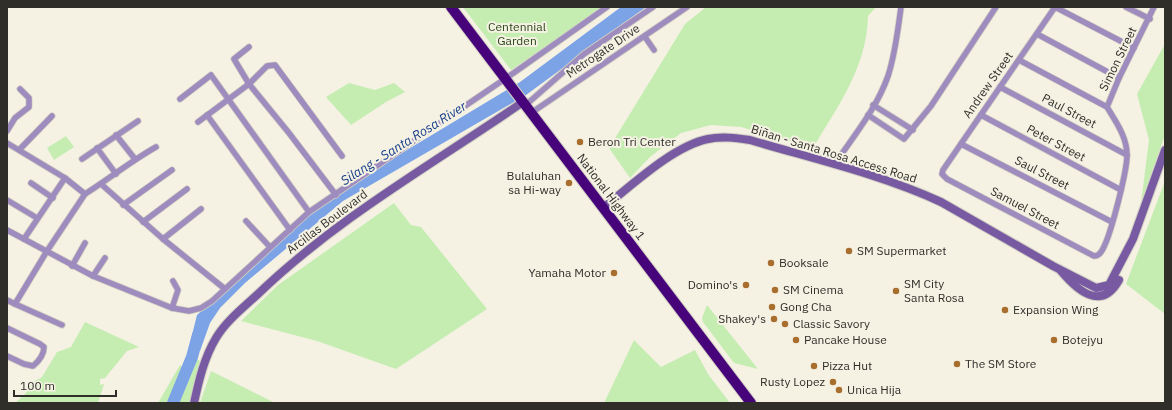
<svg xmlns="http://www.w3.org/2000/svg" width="1172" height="410" viewBox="0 0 1172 410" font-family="'IBM Plex Sans',sans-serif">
<rect width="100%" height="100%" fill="#f5f2e4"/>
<g fill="#c5edb2">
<path d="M463,7h142l-94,63z"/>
<path d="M706,7h170l-8,9c-1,51 -30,90 -55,132l-72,-21 -30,-2 -30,8 -31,24 -20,21 -21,-30 76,-124z"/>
<path d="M1165,44v91l-24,68 8,-63 -12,-46z"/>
<path d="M349,83l26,7 19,-7 11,9 -19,10 -35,23 -25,-28z"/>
<path d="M66,136l8,11 -20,13 -7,-12z"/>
<path d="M1165,181v133l-39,-30z"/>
<path d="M394,203l17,22 10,2 66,82 -91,60 -79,-28 -76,-20 37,-36z"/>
<path d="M707,305l51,64 -24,-6 -31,-41 -1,-4z"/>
<path d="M85,322l54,25 -12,4 -22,27 -5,1v6l4,-1 -6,19h-83l10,-9 8,-12 9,-5 15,-25 14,-5z"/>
<path d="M634,340l27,27 34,-17 13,24 22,29h-126z"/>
<path d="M192,357l8,4 -11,42h-31l22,-38 6,5z"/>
<path d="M211,371l64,32h-75z"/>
</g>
<path fill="#7da3e7" d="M621,7h25l-120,88 -183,106 -98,82 -25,25 -10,15 -10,28 -11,-4 8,-32 109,-97 61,-44 153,-92z"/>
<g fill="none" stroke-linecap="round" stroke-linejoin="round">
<path stroke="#7da3e7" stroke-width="12" d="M173,403l19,-46 6,-22"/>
<g stroke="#d1cfc2" stroke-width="7">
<g id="street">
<path d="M1055,7l-112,163 -1,4 5,5 147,77c3,0 5,-1 7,-4 9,-12 26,-81 26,-97 0,-18 -11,-33 -20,-48l12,-29 35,-71"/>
<path d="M1055,7l79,41"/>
<path d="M1126,7l24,12"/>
<path d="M1037,34l82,44"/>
<path d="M645,37l9,13"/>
<path d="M249,47l-15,12 15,25 40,49 47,62"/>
<path d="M1019,60l88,47"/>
<path d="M1000,87l127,68"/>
<path d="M180,99l31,-24 98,137"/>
<path d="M523,102l5,1 56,-49 69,-47"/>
<path d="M873,105l40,25"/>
<path d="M531,113l156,-106"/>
<path d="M207,115l83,115"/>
<path d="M868,115l36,24 27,-33 65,-99"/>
<path d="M981,115l140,75"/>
<path d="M198,122l51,-38 18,-18 8,-1 67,91"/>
<path d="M7,131l8,-13 14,-11v-9l-9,-9"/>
<path d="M116,135l19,24"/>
<path d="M7,143l58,35 20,16 -38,57 -32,53 -8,-4"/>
<path d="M961,144l151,78"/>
<path d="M97,148l19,26"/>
<path d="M20,149l32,-33"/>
<path d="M82,159l56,-38"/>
<path d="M834,165c19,-28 43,-57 54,-89 7,-21 10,-46 13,-69"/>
<path d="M31,183l22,15"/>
<path d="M101,184l62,55 62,50"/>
<path d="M85,194c24,-15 46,-33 71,-47"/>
<path d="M7,200l30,18"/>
<path d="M123,205l49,-35"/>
<path d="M246,221l24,26"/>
<path d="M143,222l44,-33"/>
<path d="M7,230l86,46 79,32 17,3 12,-3 11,-7 97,-89 206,-140 92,-65"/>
<path d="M24,239l41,-61"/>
<path d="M163,239l38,-30"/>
<path d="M72,266l13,-23"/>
<path d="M93,276l12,-18"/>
<path d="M15,304l47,21"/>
<path d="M172,308l6,-18 -5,-9"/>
<path d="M7,328l33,16 4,3c0,8 -5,14 -11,19l-9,-2 -17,-8"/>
</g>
</g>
<g stroke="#d1cfc2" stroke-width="10">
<g id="secondary">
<path d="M603,208c28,-22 70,-62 105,-69 14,-3 28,-1 42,1 64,19 130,34 191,62l112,64 43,22 13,-3 24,-46 32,-89"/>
<path d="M1061,271c16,19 40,41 58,9"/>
<path d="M194,403c5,-23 10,-45 22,-65 10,-17 28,-31 42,-44 79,-76 175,-130 265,-192"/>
</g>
</g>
<g stroke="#d1cfc2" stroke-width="12">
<path id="highway" d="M451,7l300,396"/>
</g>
<use href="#street" stroke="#9f8cbe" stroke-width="5.5"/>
<use href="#secondary" stroke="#785aa3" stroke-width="8"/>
<use href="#highway" stroke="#47047a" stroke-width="10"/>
</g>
<g fill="#a86e2d" stroke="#f5f2e4" stroke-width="1.5">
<circle cx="580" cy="142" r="4"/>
<circle cx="569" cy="183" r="4"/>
<circle cx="849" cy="251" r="4"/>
<circle cx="771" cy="263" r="4"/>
<circle cx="614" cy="273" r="4"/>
<circle cx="746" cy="285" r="4"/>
<circle cx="775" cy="290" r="4"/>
<circle cx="896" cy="291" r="4"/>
<circle cx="772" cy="307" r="4"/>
<circle cx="1005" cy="310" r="4"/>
<circle cx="774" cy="319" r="4"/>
<circle cx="785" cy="324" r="4"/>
<circle cx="796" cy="340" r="4"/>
<circle cx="1054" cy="340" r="4"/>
<circle cx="957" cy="364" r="4"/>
<circle cx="814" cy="366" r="4"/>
<circle cx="833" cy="382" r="4"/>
<circle cx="839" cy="390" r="4"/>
</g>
<g text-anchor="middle" stroke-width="4" stroke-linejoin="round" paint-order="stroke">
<g font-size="12" fill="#274515" stroke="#f5f2e4">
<text x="517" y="31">Centennial<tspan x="517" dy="14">Garden</tspan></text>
</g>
<g font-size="12" fill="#2f2e29" stroke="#f5f2e4">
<text transform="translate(603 51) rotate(-34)" y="4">Metrogate Drive</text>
<text transform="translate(1118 59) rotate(-64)" y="4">Simon Street</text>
<text transform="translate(988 85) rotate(-55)" y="4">Andrew Street</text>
<text transform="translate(1069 111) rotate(28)" y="4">Paul Street</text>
<text transform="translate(1056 143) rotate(28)" y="4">Peter Street</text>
<text transform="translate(834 154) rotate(17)" y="4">Biñan - Santa Rosa Access Road</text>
<text transform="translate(1042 173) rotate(27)" y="4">Saul Street</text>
<text transform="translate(611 197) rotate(53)" y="4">National Highway 1</text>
<text transform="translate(1025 208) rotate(28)" y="4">Samuel Street</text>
<text transform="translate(327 222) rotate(-37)" y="4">Arcillas Boulevard</text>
</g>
<g font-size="12" fill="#2f2e29" stroke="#f5f2e4" text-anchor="start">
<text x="588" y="146">Beron Tri Center</text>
<text x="561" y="180" text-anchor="end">Bulaluhan<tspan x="561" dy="14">sa Hi-way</tspan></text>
<text x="857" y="255">SM Supermarket</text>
<text x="779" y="267">Booksale</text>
<text x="606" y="277" text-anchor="end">Yamaha Motor</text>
<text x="904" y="288">SM City<tspan x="904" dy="14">Santa Rosa</tspan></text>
<text x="738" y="289" text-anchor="end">Domino's</text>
<text x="783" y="294">SM Cinema</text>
<text x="780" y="311">Gong Cha</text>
<text x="1013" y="314">Expansion Wing</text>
<text x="766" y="323" text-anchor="end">Shakey's</text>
<text x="793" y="328">Classic Savory</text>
<text x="804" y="344">Pancake House</text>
<text x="1062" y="344">Botejyu</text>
<text x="965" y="368">The SM Store</text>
<text x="822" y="370">Pizza Hut</text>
<text x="825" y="386" text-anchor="end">Rusty Lopez</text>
<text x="847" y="394">Unica Hija</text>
</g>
<g font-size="13" font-style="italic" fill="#143c8a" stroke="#f5f2e4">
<text transform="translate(403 143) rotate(-32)" y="5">Silang - Santa Rosa River</text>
</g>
</g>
<rect width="1172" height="410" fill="none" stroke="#2f2e29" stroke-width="16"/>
<path d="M14 390v6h102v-6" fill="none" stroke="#2f2e29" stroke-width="2"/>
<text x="20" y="390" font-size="12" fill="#2f2e29" stroke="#f5f2e4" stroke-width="3" paint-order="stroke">100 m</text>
</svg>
